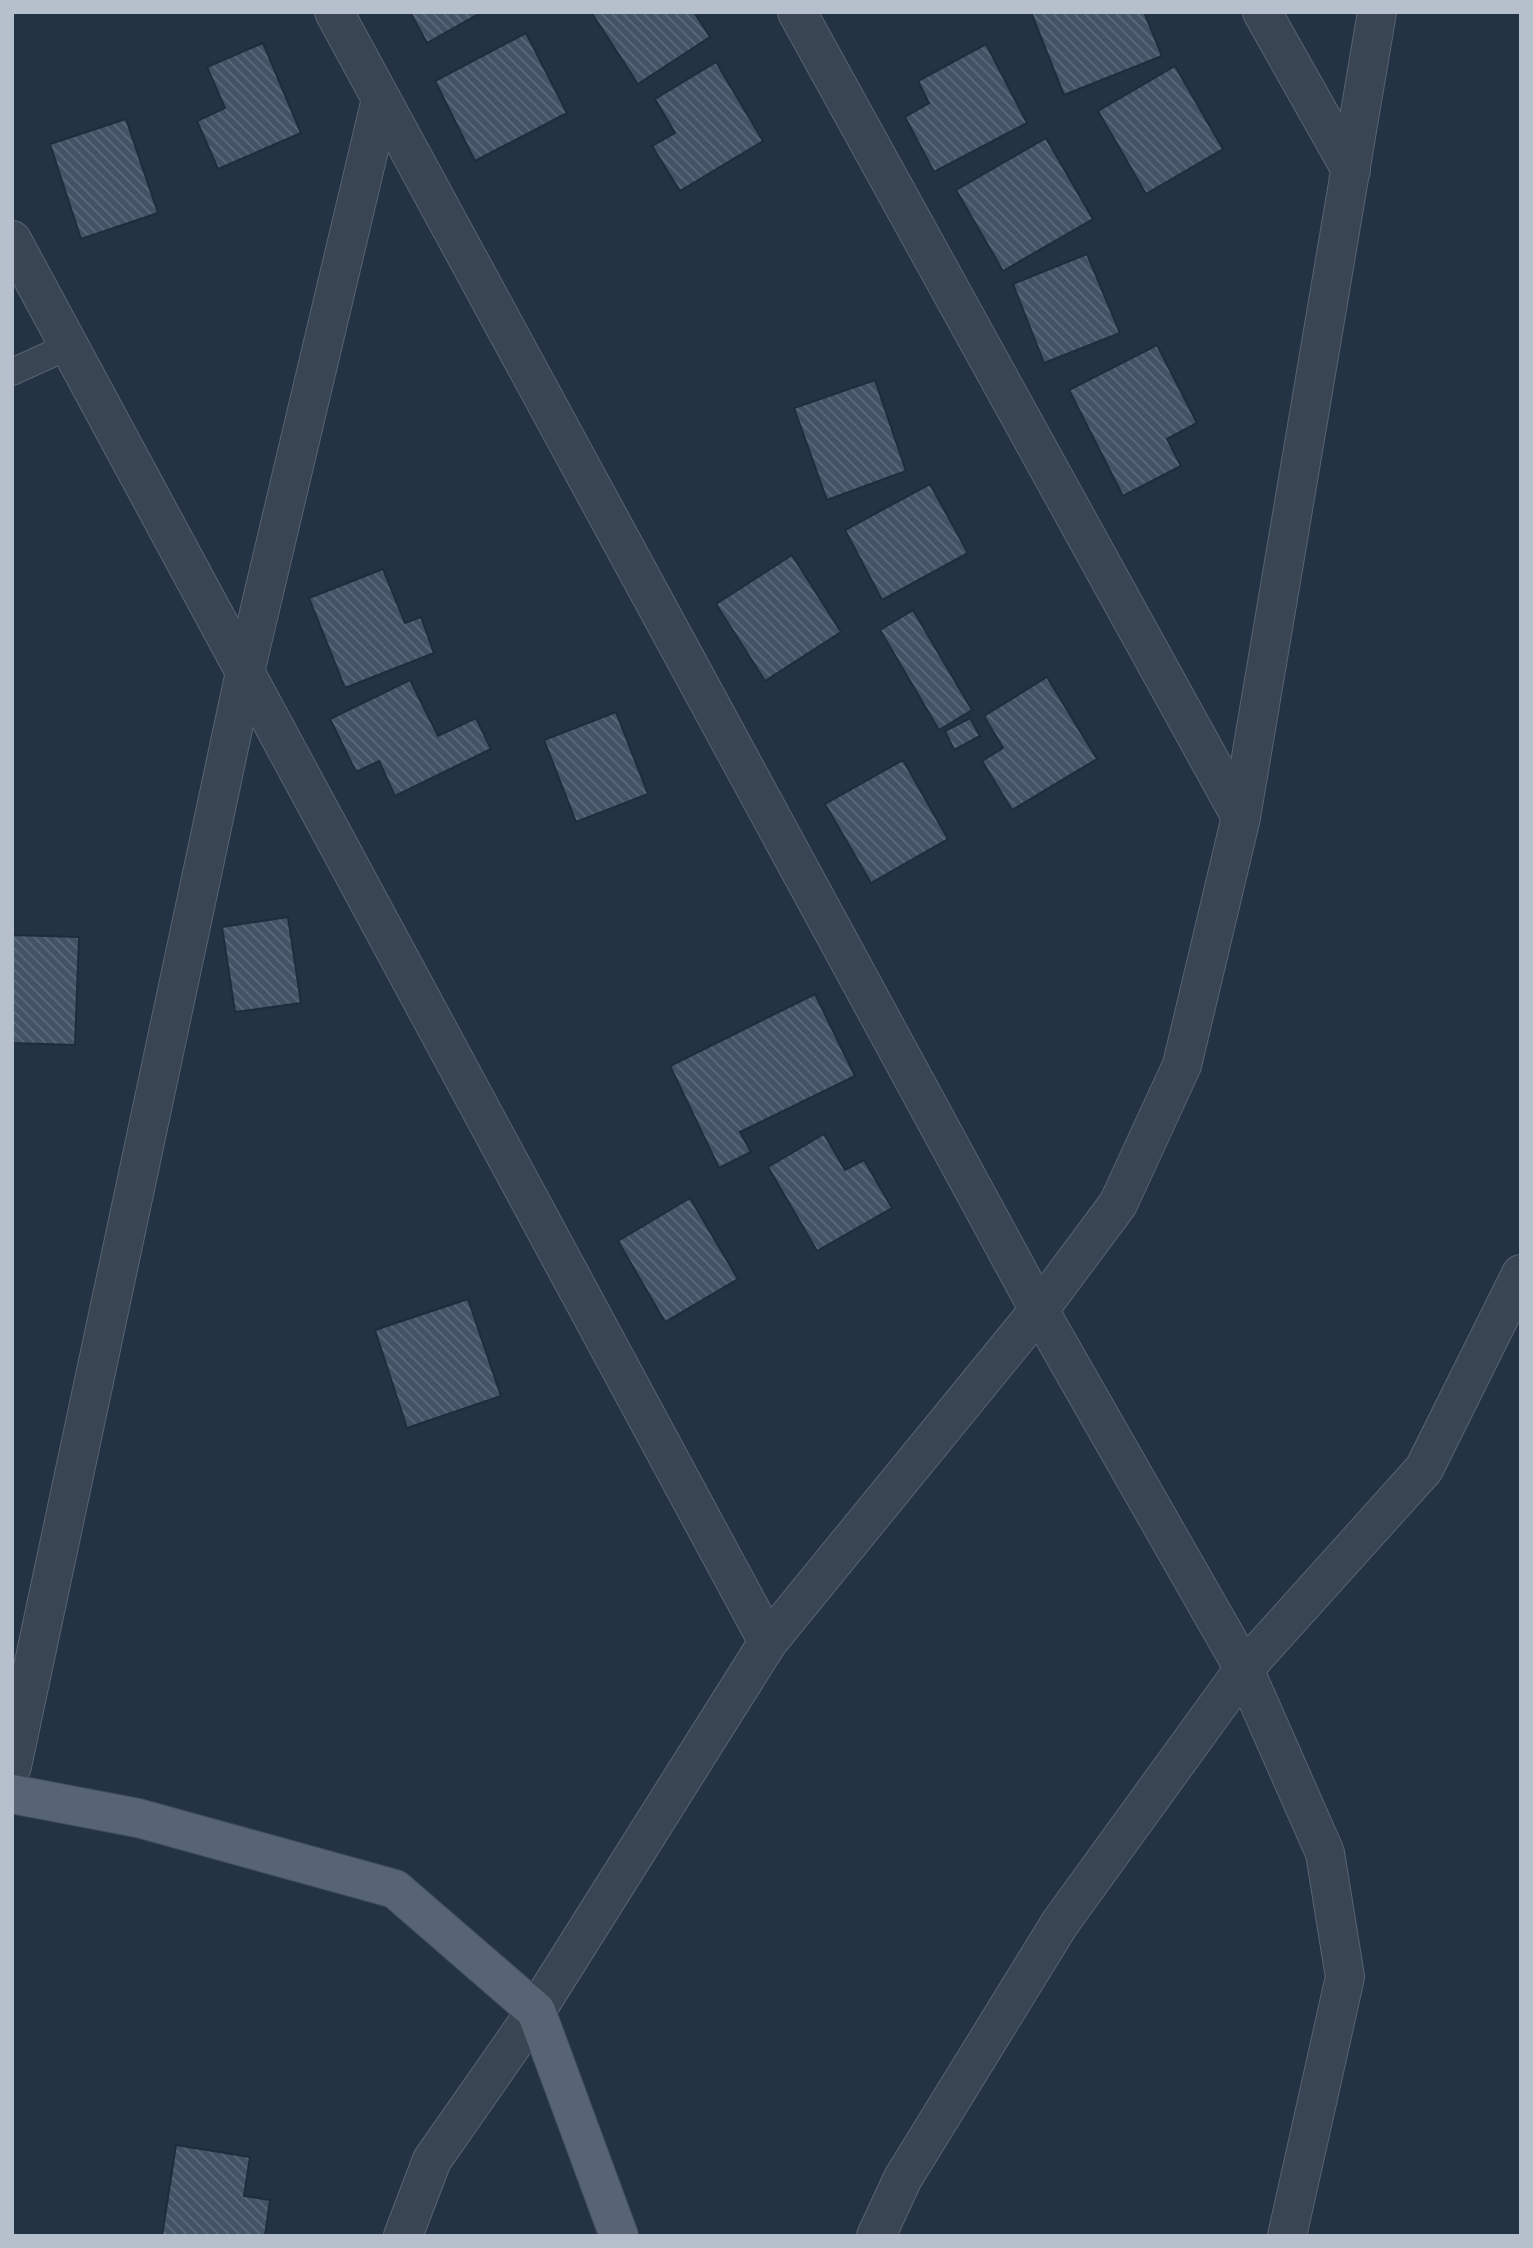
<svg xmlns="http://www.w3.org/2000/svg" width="1533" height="2248" viewBox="0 0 1533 2248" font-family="Quicksand,sans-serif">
<defs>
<pattern id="building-back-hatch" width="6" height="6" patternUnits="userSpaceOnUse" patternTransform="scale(1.75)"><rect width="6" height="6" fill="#435366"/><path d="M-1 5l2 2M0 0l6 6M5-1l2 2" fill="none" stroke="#5c6a7b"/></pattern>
</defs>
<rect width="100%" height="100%" fill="#243344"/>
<g fill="url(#building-back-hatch)" stroke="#1f2c3b" stroke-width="2">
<path d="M410,12h72l-55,31z"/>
<path d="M591,12h103l16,25 -72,47z"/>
<path d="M1031,12h113l18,44 -98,39z"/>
<path d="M526,33l41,80 -92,48 -40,-80z"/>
<path d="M263,43l38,90 -83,36 -21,-48 28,-13 -18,-41z"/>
<path d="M986,44l41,79 -93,49 -29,-55 24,-14 -11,-22z"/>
<path d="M716,62l47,79 -83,50 -28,-45 23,-13 -20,-34z"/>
<path d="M1175,66l48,83 -77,45 -48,-83z"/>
<path d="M126,119l32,94 -77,26 -31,-95z"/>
<path d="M1046,138l47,81 -90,52 -47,-81z"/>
<path d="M1087,254l33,79 -76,30 -31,-79z"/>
<path d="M1157,345l40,78 -30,16 14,27 -58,30 -54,-106z"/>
<path d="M875,380l31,91 -79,29 -33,-92z"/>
<path d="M930,484l38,69 -86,47 -37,-70z"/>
<path d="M792,555l49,77 -76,49 -49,-77z"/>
<path d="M383,569l22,54 16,-6 13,36 -89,35 -36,-90z"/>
<path d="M913,610l59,100 -33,20 -59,-100z"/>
<path d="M1047,677l50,82 -85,51 -30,-49 21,-13 -19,-32z"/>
<path d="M410,680l28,56 38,-18 15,31 -96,47 -16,-35 -23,11 -26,-53z"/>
<path d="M616,712l32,82 -72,28 -32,-82z"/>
<path d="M970,718l10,18 -26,14 -9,-19z"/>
<path d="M903,760l45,79 -77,44 -46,-79z"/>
<path d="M288,917l13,86 -66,9 -13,-85z"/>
<path d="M12,935l67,2 -4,108 -63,-2z"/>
<path d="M815,994l40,82 -115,56 11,20 -32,16 -49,-102z"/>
<path d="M824,1134l21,36 19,-10 28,48 -75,43 -49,-84z"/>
<path d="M690,1198l48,81 -73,43 -47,-81z"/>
<path d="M468,1299l33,97 -94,32 -32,-98z"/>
<path d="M176,2145l74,12 -6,39 26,4 -5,36h-103z"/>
</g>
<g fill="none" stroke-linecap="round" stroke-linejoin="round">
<g stroke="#576371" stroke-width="28">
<path id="service" d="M12,372l57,-26"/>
</g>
<g stroke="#576371" stroke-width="40">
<g id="minor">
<path d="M334,12l705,1298 205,359 81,184 20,124 -58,259"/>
<path d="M797,12l444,805"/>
<path d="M1262,12l89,158"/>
<path d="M12,240l756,1402"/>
<path d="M12,1766l233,-1094 136,-573"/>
<path d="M403,2236l29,-76 104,-149 232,-369 271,-332 79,-106 64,-139 59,-248 136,-805"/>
<path d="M876,2236l27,-58 157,-255 184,-254 180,-200 97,-195"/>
</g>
</g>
<g stroke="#424e5d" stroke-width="40">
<path id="primary" d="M12,1794l126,24 257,71 141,122 83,225"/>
</g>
<use href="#service" stroke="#394553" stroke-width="26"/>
<use href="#minor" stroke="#394553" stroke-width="38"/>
<use href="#primary" stroke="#576473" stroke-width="38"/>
</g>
<rect width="1533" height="2248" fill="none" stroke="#b6c0cd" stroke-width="28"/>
</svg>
